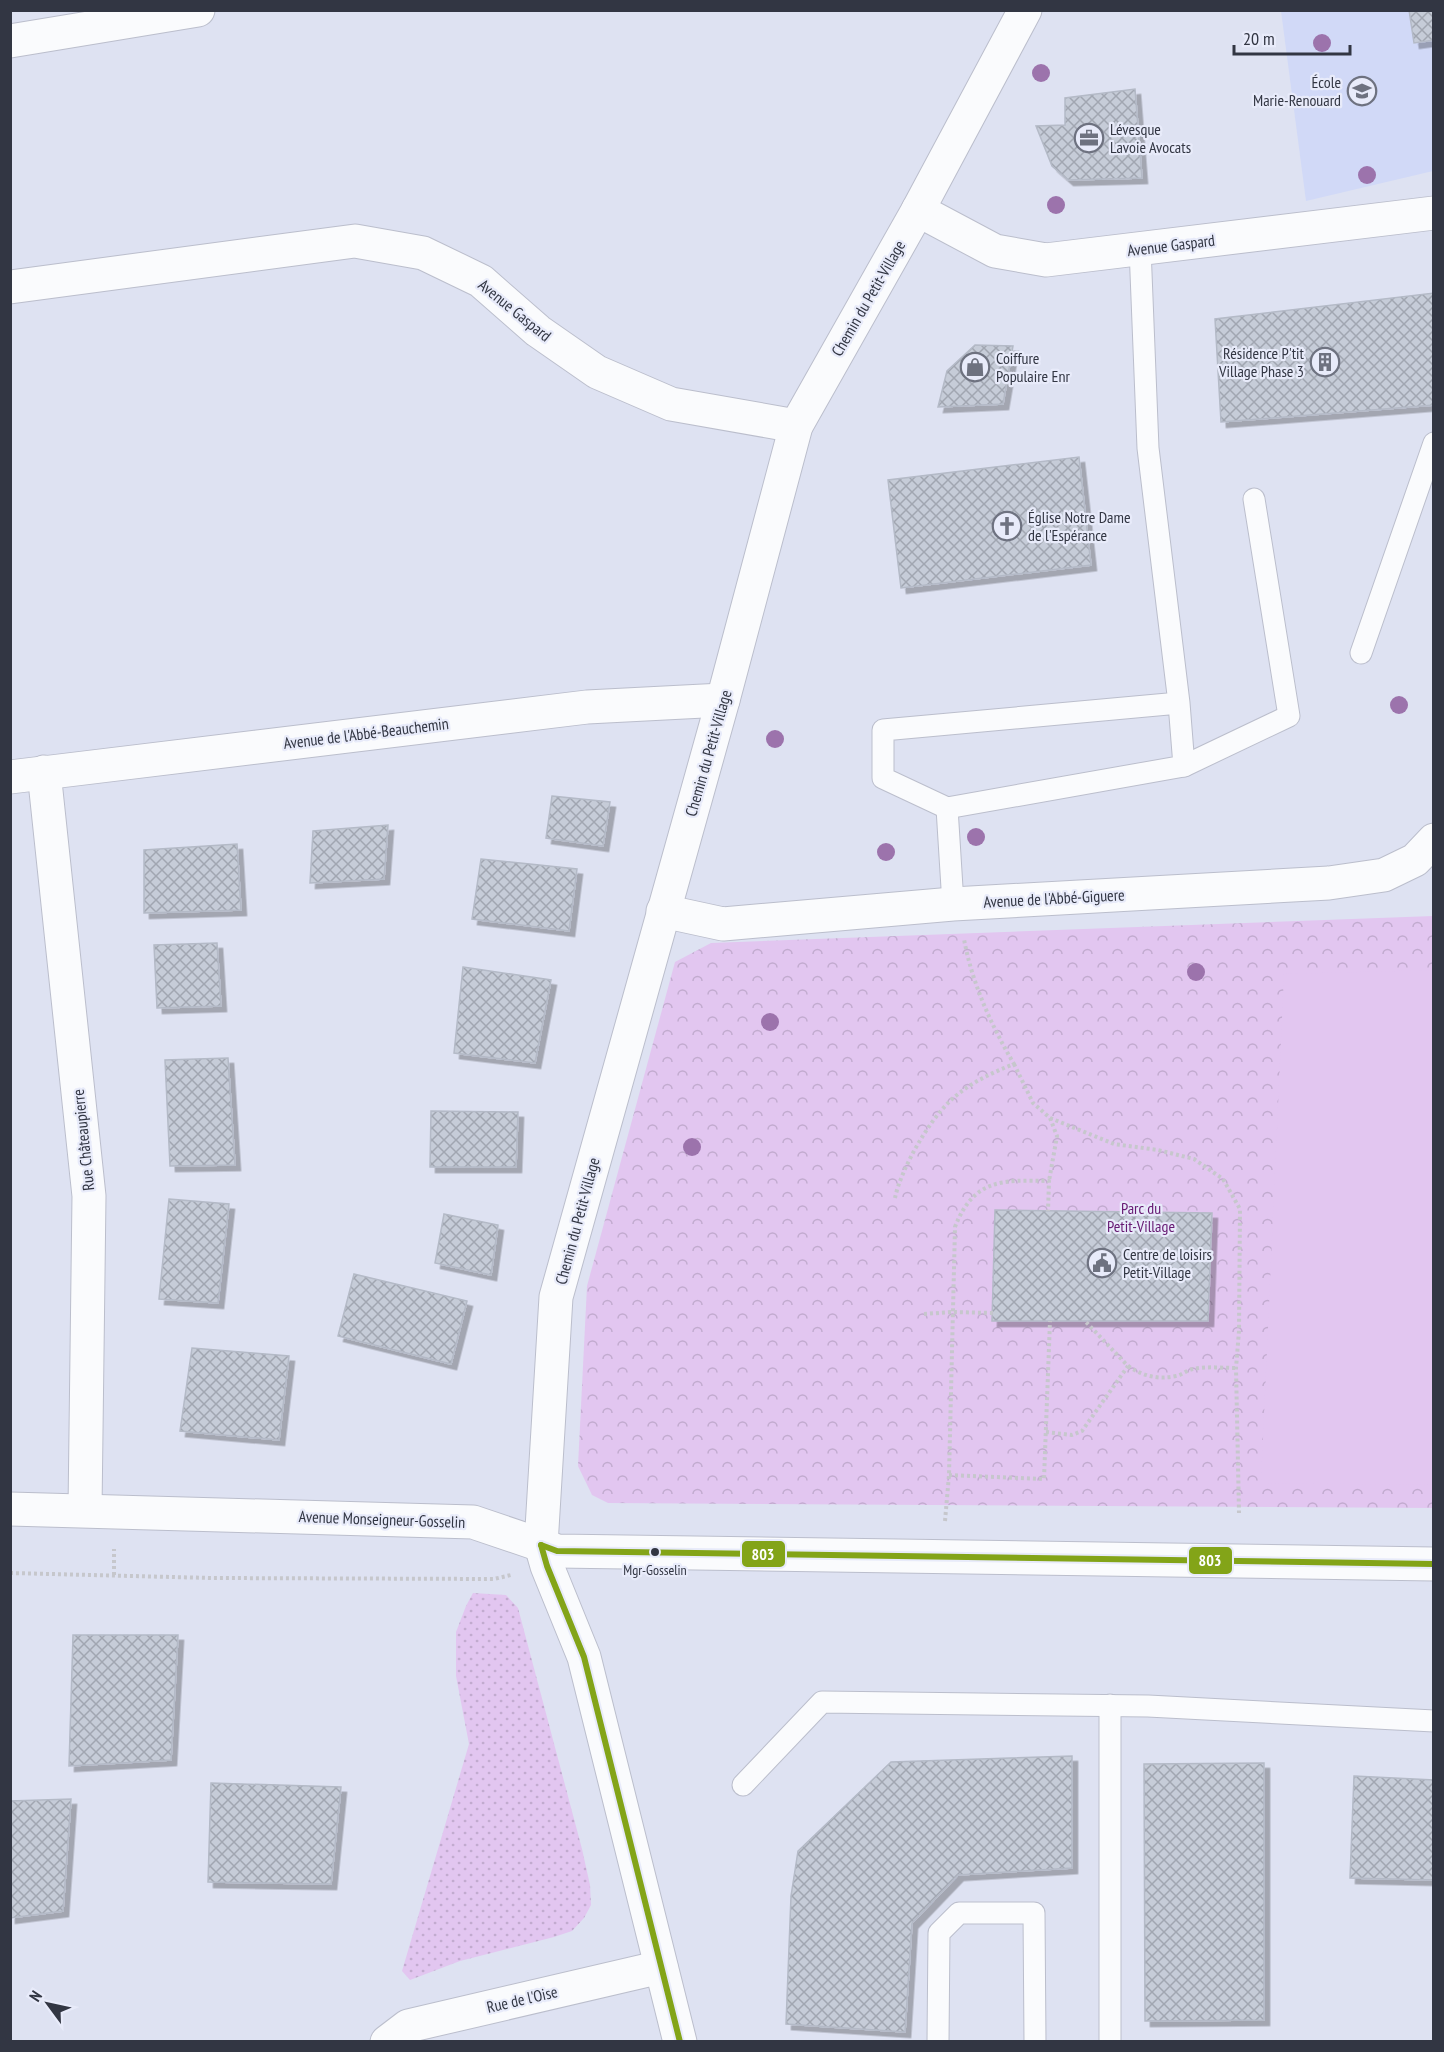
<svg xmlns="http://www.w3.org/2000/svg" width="1444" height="2052" viewBox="0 0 1444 2052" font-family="'PT Sans Narrow',sans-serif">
<defs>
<pattern id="grass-dots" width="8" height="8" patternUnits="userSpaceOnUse" patternTransform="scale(1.5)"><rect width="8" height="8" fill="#e2c6f0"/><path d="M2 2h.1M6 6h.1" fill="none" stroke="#c2abcf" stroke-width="1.8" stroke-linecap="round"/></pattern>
<pattern id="park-crowns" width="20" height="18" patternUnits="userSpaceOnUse" patternTransform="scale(1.5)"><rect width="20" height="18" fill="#e2c6f0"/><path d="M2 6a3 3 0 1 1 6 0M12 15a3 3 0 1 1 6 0" fill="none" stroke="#c2abcf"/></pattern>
<pattern id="building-cross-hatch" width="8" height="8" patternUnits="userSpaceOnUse" patternTransform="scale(1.5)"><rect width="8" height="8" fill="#c6ccd8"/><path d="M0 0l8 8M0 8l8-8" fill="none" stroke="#a1a6b1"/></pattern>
<filter id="shadow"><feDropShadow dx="5.5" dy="5.5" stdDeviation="0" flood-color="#0004"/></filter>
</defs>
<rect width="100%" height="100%" fill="#dee2f2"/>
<path fill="#d1d9f7" d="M1281,11h152v160l-127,30z"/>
<path fill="url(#grass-dots)" d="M473,1593l33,2 12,13 64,241 8,36 1,20 -7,13 -12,13 -18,6 -94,24 -50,19 -8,-9 67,-227 -13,-68v-44l10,-26z"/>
<path fill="url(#park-crowns)" d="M1433,916v592l-825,-5 -16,-8 -14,-29 9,-180 88,-324 36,-19z"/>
<path fill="#e2c6f0" d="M1433,970v515l-172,-2 23,-509z"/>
<g fill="url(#building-cross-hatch)" stroke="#b4bac7" stroke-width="1.5" filter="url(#shadow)">
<path d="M1409,10h25v30l-20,3z"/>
<path d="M1135,89l7,89 -74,2 -16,-14 -16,-40 29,-1v-27z"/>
<path d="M1434,293v112l-213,17 -6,-103z"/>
<path d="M975,345l38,1 -10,58 -65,3 9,-36z"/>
<path d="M1079,457l12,108 -190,23 -13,-108z"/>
<path d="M552,796l58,6 -7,44 -57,-8z"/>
<path d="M388,825l-4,54 -74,4 3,-52z"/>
<path d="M237,844l4,66 -97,3v-63z"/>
<path d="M481,859l96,10 -8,62 -97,-12z"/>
<path d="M217,943l4,63 -64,2 -3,-63z"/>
<path d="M463,967l88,13 -16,83 -81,-10z"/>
<path d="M228,1058l7,107 -65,1 -5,-106z"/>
<path d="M431,1111l87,1 -2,55h-86z"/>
<path d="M169,1199l60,5 -11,99 -59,-4z"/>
<path d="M995,1210l217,3 -4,108h-216z"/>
<path d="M444,1214l54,11 -7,50 -56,-12z"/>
<path d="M354,1274l113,27 -16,63 -113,-28z"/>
<path d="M192,1348l97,8 -10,84 -99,-9z"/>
<path d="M73,1635h105l-7,125 -102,6z"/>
<path d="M1072,1756v112l-114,7 -46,48 -7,109 -119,-8 5,-128 7,-45 93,-89z"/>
<path d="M1264,1763v257l-119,1 -1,-257z"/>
<path d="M1354,1776l80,4v100l-84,-2z"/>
<path d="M211,1783l130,4 -10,97 -123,-2z"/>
<path d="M71,1799l-8,112 -53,7v-117z"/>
</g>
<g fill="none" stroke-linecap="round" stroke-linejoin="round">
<g stroke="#bbbecc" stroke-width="23">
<g id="service">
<path d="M1140,248l8,200 31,255 -296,27v48l64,30 237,-42 -5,-63"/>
<path d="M1361,653l73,-210"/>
<path d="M1184,766l105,-50 -35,-217"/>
<path d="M947,808l6,96"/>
<path d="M1110,1705v337"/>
<path d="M743,1785l79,-83 326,4 286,15"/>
<path d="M938,2042l1,-109 20,-20h75l1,129"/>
</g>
</g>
<g stroke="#bbbecc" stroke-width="35">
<g id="minor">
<path d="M10,41l188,-31"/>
<path d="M918,210l77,41 51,9 388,-47"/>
<path d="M10,287l345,-46 68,12 58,28 57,50 59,41 74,32 125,22"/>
<path d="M44,772l45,424 -4,314"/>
<path d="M10,777l577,-70 136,-7"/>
<path d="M663,911l60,13 230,-20 376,-21 55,-8 31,-15 19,-20"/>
<path d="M10,1509l463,13 68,23"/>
<path d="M387,2042l21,-16 253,-59"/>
</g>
</g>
<g stroke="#bbbecc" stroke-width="35">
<g id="tertiary">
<path d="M541,1545l16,6 877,13"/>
<path d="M680,2042l-96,-385 -37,-91 -6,-21 15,-248 167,-597 73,-274 122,-216 107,-200"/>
</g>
</g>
<g stroke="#c6c7cc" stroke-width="4" stroke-dasharray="3 3" stroke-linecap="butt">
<path d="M1014,1064l19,39 17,15 7,18 -8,45"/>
<path d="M1050,1118l64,26 44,6 36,9 29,20 17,30 -1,122 -3,37 3,145"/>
<path d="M895,1198c6,-29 33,-76 55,-97 18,-17 41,-28 64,-37 -23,-39 -42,-81 -50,-125"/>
<path d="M924,1314l28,-2 41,1"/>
<path d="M1128,1366c15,10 30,14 48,10 6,-1 11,-6 17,-7 14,-3 29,-1 43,-1"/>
<path d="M1046,1432l26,3 10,-4 46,-65 -43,-45"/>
<path d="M949,1475l95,4 6,-158"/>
<path d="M945,1521l4,-46 6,-248c19,-49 48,-47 94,-46l-1,30"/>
<path d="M10,1573l202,5 282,1 17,-4"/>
<path d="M114,1575v-26"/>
</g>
<use href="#service" stroke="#fafbfd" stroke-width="21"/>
<use href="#minor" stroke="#fafbfd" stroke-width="33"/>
<use href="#tertiary" stroke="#fafbfd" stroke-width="33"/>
<g stroke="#e8ebfa" stroke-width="10">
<g id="bus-1">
<path d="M541,1545l16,6 877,13"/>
<path d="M541,1545l6,21 37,91 96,385"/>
</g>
</g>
<use href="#bus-1" stroke="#83a418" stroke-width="6"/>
</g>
<g fill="#9c73ac">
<circle cx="1322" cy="43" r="9"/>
<circle cx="1041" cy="73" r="9"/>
<circle cx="1367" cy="175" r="9"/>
<circle cx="1056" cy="205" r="9"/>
<circle cx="1399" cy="705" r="9"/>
<circle cx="775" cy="739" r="9"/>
<circle cx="976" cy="837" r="9"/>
<circle cx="886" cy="852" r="9"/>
<circle cx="1196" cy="972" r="9"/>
<circle cx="770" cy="1022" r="9"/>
<circle cx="692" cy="1147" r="9"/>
</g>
<defs>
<g id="school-ring" transform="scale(1.5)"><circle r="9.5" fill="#e8ebfa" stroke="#6e7280" stroke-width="1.5"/><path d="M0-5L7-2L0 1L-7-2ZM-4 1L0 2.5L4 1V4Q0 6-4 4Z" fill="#6e7280"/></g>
<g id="office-ring" transform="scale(1.5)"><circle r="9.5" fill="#e8ebfa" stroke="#6e7280" stroke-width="1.5"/><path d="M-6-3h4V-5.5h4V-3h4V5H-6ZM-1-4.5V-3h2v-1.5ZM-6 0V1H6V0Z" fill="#6e7280"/></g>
<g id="building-ring" transform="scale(1.5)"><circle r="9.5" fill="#e8ebfa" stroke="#6e7280" stroke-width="1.5"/><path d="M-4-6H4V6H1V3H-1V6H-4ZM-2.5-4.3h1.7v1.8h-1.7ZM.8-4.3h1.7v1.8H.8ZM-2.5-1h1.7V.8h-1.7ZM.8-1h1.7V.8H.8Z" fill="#6e7280"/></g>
<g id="shop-ring" transform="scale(1.5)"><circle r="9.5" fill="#e8ebfa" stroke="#6e7280" stroke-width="1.5"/><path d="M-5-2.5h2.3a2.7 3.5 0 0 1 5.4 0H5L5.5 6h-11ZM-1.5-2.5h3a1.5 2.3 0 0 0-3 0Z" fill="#6e7280"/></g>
<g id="church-ring" transform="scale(1.5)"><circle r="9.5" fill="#e8ebfa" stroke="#6e7280" stroke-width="1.5"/><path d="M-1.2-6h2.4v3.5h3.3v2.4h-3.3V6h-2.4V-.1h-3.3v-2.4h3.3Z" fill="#6e7280"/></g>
<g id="civic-ring" transform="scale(1.5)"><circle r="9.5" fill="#e8ebfa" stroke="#6e7280" stroke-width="1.5"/><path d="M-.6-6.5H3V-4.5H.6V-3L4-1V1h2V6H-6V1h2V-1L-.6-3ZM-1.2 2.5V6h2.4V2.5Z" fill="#6e7280"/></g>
</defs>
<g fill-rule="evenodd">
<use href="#school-ring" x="1362" y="91"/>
<use href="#office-ring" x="1089" y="138"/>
<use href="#building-ring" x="1325" y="362"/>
<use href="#shop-ring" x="975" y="367"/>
<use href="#church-ring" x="1007" y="526"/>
<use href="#civic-ring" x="1102" y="1263"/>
</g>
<circle fill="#323643" stroke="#e8ebfa" stroke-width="2" cx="655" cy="1552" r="5"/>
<g text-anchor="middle" stroke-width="4.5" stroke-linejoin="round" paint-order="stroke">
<g font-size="14" fill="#323643" stroke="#e8ebfa">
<text x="655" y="1575">Mgr-Gosselin</text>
</g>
<g font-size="16" fill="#323643" stroke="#e8ebfa" text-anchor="start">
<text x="1341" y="88" text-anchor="end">École<tspan x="1341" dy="18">Marie-Renouard</tspan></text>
<text x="1110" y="135">Lévesque<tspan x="1110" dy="18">Lavoie Avocats</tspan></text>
<text x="1304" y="359" text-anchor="end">Résidence P'tit<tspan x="1304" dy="18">Village Phase 3</tspan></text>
<text x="996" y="364">Coiffure<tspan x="996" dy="18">Populaire Enr</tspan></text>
<text x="1028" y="523">Église Notre Dame<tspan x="1028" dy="18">de l'Espérance</tspan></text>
<text x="1123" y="1260">Centre de loisirs<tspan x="1123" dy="18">Petit-Village</tspan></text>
</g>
<g font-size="16" fill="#323643" stroke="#e8ebfa">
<text transform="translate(1171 245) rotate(-7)" y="6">Avenue Gaspard</text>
<text transform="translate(868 298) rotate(-60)" y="6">Chemin du Petit-Village</text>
<text transform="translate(515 310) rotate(39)" y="6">Avenue Gaspard</text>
<text transform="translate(366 733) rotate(-7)" y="6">Avenue de l'Abbé-Beauchemin</text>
<text transform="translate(708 753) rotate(-74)" y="6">Chemin du Petit-Village</text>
<text transform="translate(1054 898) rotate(-3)" y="6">Avenue de l'Abbé-Giguere</text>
<text transform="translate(83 1140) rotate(-96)" y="6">Rue Châteaupierre</text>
<text transform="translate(577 1221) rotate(-75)" y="6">Chemin du Petit-Village</text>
<text transform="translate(382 1519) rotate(2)" y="6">Avenue Monseigneur-Gosselin</text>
<text transform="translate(522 1999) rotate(-13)" y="6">Rue de l'Oise</text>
</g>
<g font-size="16" fill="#661972" stroke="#e8ebfa">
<text x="1141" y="1214">Parc du<tspan x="1141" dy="18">Petit-Village</tspan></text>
</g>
</g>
<g stroke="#e8ebfa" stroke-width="2">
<rect x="741" y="1540" width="45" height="28" rx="6" fill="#83a418"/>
<rect x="1188" y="1546" width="45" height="29" rx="6" fill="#83a418"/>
</g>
<g font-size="16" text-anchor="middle" font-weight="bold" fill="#fff">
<text x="763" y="1560">803</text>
<text x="1210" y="1566">803</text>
</g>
<rect width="1444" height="2052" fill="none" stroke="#323643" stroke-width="24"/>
<g transform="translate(48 2004) rotate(303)" stroke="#e8ebfa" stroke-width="4.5" paint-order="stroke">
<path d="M0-4.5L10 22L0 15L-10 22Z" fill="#323643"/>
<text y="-9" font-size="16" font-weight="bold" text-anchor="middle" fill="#323643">N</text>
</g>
<path d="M1234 45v9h116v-9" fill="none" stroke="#323643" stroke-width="3"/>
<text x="1243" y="45" font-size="18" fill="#323643" stroke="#e8ebfa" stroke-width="4.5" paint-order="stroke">20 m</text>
</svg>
